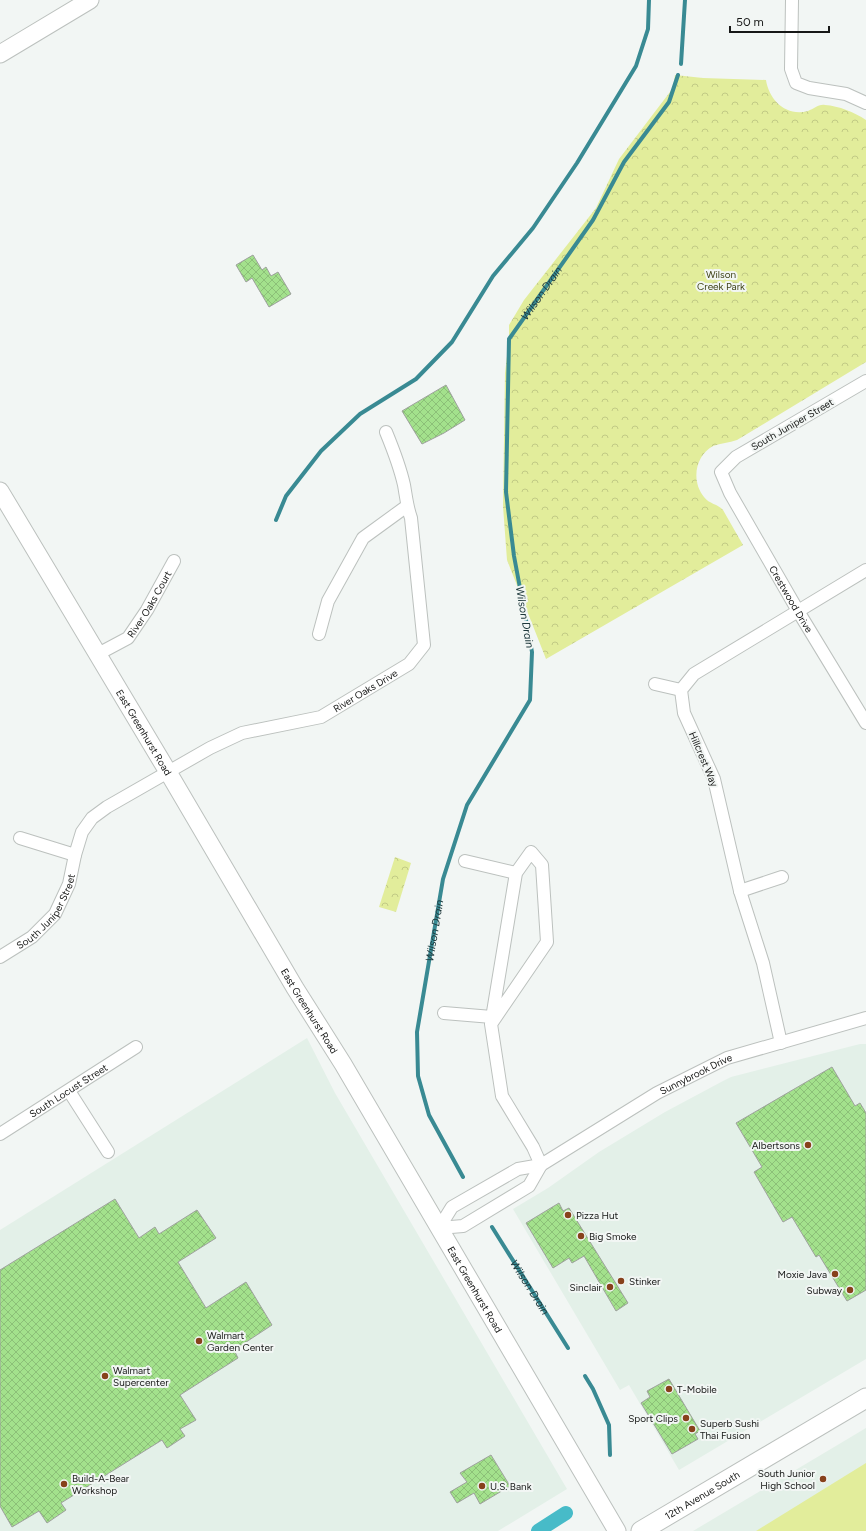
<svg xmlns="http://www.w3.org/2000/svg" width="866" height="1531" viewBox="0 0 866 1531" font-family="Figtree,sans-serif">
<defs>
<pattern id="park-crowns" width="20" height="18" patternUnits="userSpaceOnUse"><rect width="20" height="18" fill="#e2ed9b"/><path d="M2 6a3 3 0 1 1 6 0M12 15a3 3 0 1 1 6 0" fill="none" stroke="#c1ca85"/></pattern>
<pattern id="building-cross-hatch" width="8" height="8" patternUnits="userSpaceOnUse"><rect width="8" height="8" fill="#a3e18c"/><path d="M0 0l8 8M0 8l8-8" fill="none" stroke="#8cc078"/></pattern>
</defs>
<rect width="100%" height="100%" fill="#f2f6f4"/>
<g fill="#e3f0e8">
<path d="M307,1038l28,55 232,396 -69,42h-498v-301z"/>
<path d="M860,1044h6v315l-187,111 -50,-85 -9,5 -107,-181 35,-21 51,-36 66,-40 58,-31 8,-4z"/>
<path d="M866,1428v103h-173z"/>
</g>
<g fill="url(#park-crowns)">
<path d="M675,75l28,3 63,2c3,20 20,37 42,31 6,-2 10,-7 17,-6 14,1 29,7 41,15v242l-129,78c-8,3 -16,3 -24,6 -18,10 -22,35 -9,51 5,7 14,7 19,13l20,35 -197,114 -39,-99 -4,-54 2,-133 4,-34v-14l15,-25 72,-92 23,-49 54,-71z"/>
<path d="M395,857l16,6 -15,49 -17,-5z"/>
</g>
<path fill="#e2ed9b" d="M866,1463v68h-110z"/>
<g fill="none" stroke-linecap="round" stroke-linejoin="round">
<g stroke="#398a93" stroke-width="4">
<path d="M681,64l4,-64"/>
<path d="M276,520l10,-24 35,-45 39,-37 56,-35 36,-37 41,-66 40,-48 44,-65 59,-97 12,-37 1,-29"/>
<path id="s1" d="M463,1177l-34,-62 -11,-39 -1,-44 26,-153 24,-74 63,-105 2,-48 -18,-96 -8,-64 3,-153 84,-119 31,-58 45,-60 9,-27"/>
<path id="s2" d="M492,1227l76,121"/>
<path d="M585,1376l8,13 16,36 1,30"/>
</g>
<path stroke="#47bbc8" stroke-width="14" d="M538,1531l28,-18"/>
</g>
<g fill="url(#building-cross-hatch)" stroke="#9ea19d">
<path d="M253,255l9,15 4,-3 5,9 7,-4 13,22 -22,13 -17,-29 -6,4 -10,-17z"/>
<path d="M446,385l19,35 -21,13 -22,11 -20,-33z"/>
<path d="M832,1067l23,39 5,-3 6,10v177l-19,11 -28,-46 -3,2 -24,-40 -9,5 -29,-50 8,-5 -26,-44z"/>
<path d="M115,1199l24,39 16,-11 4,7 38,-24 19,28 -38,24 28,46 40,-26 26,43 -38,25 4,8 -58,37 16,25 -16,9 5,7 -18,12 -5,-8 -101,63 5,7 -19,13 -8,-12 -27,16 -12,-21v-236z"/>
<path d="M559,1203l4,8 6,-3 59,95 -12,8 -32,-55 -12,7 -3,-5 -16,10 -27,-45z"/>
<path d="M669,1379l31,52 -5,3 3,5 -26,15 -31,-51 9,-6 -3,-6z"/>
<path d="M491,1455l19,31 -30,18 -6,-11 -17,10 -7,-11 17,-10 -7,-9z"/>
</g>
<g fill="none" stroke-linecap="round" stroke-linejoin="round">
<g stroke="#bcc1be" stroke-width="14">
<g id="street">
<path d="M792,0l-1,69 5,14 13,5 37,6 20,9"/>
<path id="s3" d="M866,381l-130,76 -15,15 9,21 68,118 68,112"/>
<path d="M319,634l9,-33 35,-63 44,-32"/>
<path id="s4" d="M98,654l30,-16 19,-28 27,-49"/>
<path d="M655,684l26,6"/>
<path d="M20,838l55,17"/>
<path d="M465,861l51,12"/>
<path d="M740,891l42,-14"/>
<path id="s5" d="M0,957l32,-20 23,-23 14,-30 6,-29 7,-23 10,-14 15,-11 103,-59 32,-15 79,-16 88,-53 15,-19 -13,-127c-4,-11 -5,-22 -7,-33 -4,-18 -11,-36 -18,-53"/>
<path d="M444,1013l48,4"/>
<path d="M491,1024l56,-82 -5,-77 -11,-13 -15,21 -25,151 11,72 31,51 8,18"/>
<path d="M781,1043l-18,-80 -23,-72 -26,-112 -30,-66 -3,-23 13,-16 172,-104"/>
<path d="M69,1091l39,61"/>
<path id="s6" d="M0,1134l136,-87"/>
<path id="s7" d="M439,1228l13,-21 66,-38 23,-4 116,-72 70,-35 139,-40"/>
<path d="M439,1228l24,-2 66,-40 12,-21"/>
</g>
</g>
<g stroke="#bcc1be" stroke-width="19">
<g id="secondary">
<path d="M0,54l90,-54"/>
<path id="s8" d="M0,491l168,281 127,216 48,76 274,467"/>
</g>
</g>
<g stroke="#bcc1be" stroke-width="21">
<g id="primary">
<path id="s9" d="M641,1531l225,-133"/>
</g>
</g>
<use href="#street" stroke="#fff" stroke-width="12"/>
<use href="#secondary" stroke="#fff" stroke-width="17"/>
<use href="#primary" stroke="#fff" stroke-width="19"/>
</g>
<g fill="#87411b" stroke="#f2f6f4" stroke-width="1.5">
<circle cx="808" cy="1145" r="4"/>
<circle cx="568" cy="1215" r="4"/>
<circle cx="581" cy="1236" r="4"/>
<circle cx="835" cy="1274" r="4"/>
<circle cx="621" cy="1281" r="4"/>
<circle cx="610" cy="1287" r="4"/>
<circle cx="850" cy="1290" r="4"/>
<circle cx="199" cy="1341" r="4"/>
<circle cx="105" cy="1376" r="4"/>
<circle cx="669" cy="1389" r="4"/>
<circle cx="686" cy="1418" r="4"/>
<circle cx="692" cy="1429" r="4"/>
<circle cx="823" cy="1479" r="4"/>
<circle cx="64" cy="1484" r="4"/>
<circle cx="482" cy="1486" r="4"/>
</g>
<g text-anchor="middle" stroke-width="4" stroke-linejoin="round" paint-order="stroke">
<g font-size="10" fill="#404419" stroke="#f2f6f4">
<text x="721" y="278">Wilson<tspan x="721" dy="12">Creek Park</tspan></text>
</g>
<g font-size="10" fill="#171817" stroke="#f2f6f4">
<text transform="translate(792 424) rotate(-30)" y="4">South Juniper Street</text>
<text dy="4" stroke="none"><textPath href="#s3" startOffset="317">Crestwood Drive</textPath></text>
<text dy="4" stroke="none"><textPath href="#s4" startOffset="74">River Oaks Court</textPath></text>
<text dy="4" stroke="none"><textPath href="#s5" startOffset="479">River Oaks Drive</textPath></text>
<text dy="4" stroke="none"><textPath href="#s8" startOffset="281">East Greenhurst Road</textPath></text>
<text transform="translate(704 759) rotate(67)" y="4">Hillcrest Way</text>
<text dy="4" stroke="none"><textPath href="#s5" startOffset="67">South Juniper Street</textPath></text>
<text dy="4" stroke="none"><textPath href="#s8" startOffset="605">East Greenhurst Road</textPath></text>
<text dy="4" stroke="none"><textPath href="#s7" startOffset="304">Sunnybrook Drive</textPath></text>
<text dy="4" stroke="none"><textPath href="#s6" startOffset="81">South Locust Street</textPath></text>
<text dy="4" stroke="none"><textPath href="#s8" startOffset="929">East Greenhurst Road</textPath></text>
<text dy="4" stroke="none"><textPath href="#s9" startOffset="71">12th Avenue South</textPath></text>
</g>
<g font-size="10" fill="#171817" stroke="#f2f6f4" text-anchor="start">
<text x="800" y="1149" text-anchor="end">Albertsons</text>
<text x="576" y="1219">Pizza Hut</text>
<text x="589" y="1240">Big Smoke</text>
<text x="827" y="1278" text-anchor="end">Moxie Java</text>
<text x="629" y="1285">Stinker</text>
<text x="602" y="1291" text-anchor="end">Sinclair</text>
<text x="842" y="1294" text-anchor="end">Subway</text>
<text x="207" y="1339">Walmart<tspan x="207" dy="12">Garden Center</tspan></text>
<text x="113" y="1374">Walmart<tspan x="113" dy="12">Supercenter</tspan></text>
<text x="677" y="1393">T-Mobile</text>
<text x="678" y="1422" text-anchor="end">Sport Clips</text>
<text x="700" y="1427">Superb Sushi<tspan x="700" dy="12">Thai Fusion</tspan></text>
<text x="815" y="1477" text-anchor="end">South Junior<tspan x="815" dy="12">High School</tspan></text>
<text x="72" y="1482">Build-A-Bear<tspan x="72" dy="12">Workshop</tspan></text>
<text x="490" y="1490">U.S. Bank</text>
</g>
<g font-size="11" font-style="italic" fill="#1e383b" stroke="#f2f6f4">
<text dy="4" stroke="none"><textPath href="#s1" startOffset="930">Wilson Drain</textPath></text>
<text transform="translate(525 617) rotate(80)" y="4">Wilson Drain</text>
<text dy="4" stroke="none"><textPath href="#s1" startOffset="258">Wilson Drain</textPath></text>
<text dy="4" stroke="none"><textPath href="#s2" startOffset="71">Wilson Drain</textPath></text>
</g>
</g>
<path d="M730 26v6h99v-6" fill="none" stroke="#171817" stroke-width="2"/>
<text x="736" y="26" font-size="12" fill="#171817" stroke="#f2f6f4" stroke-width="3" paint-order="stroke">50 m</text>
</svg>
